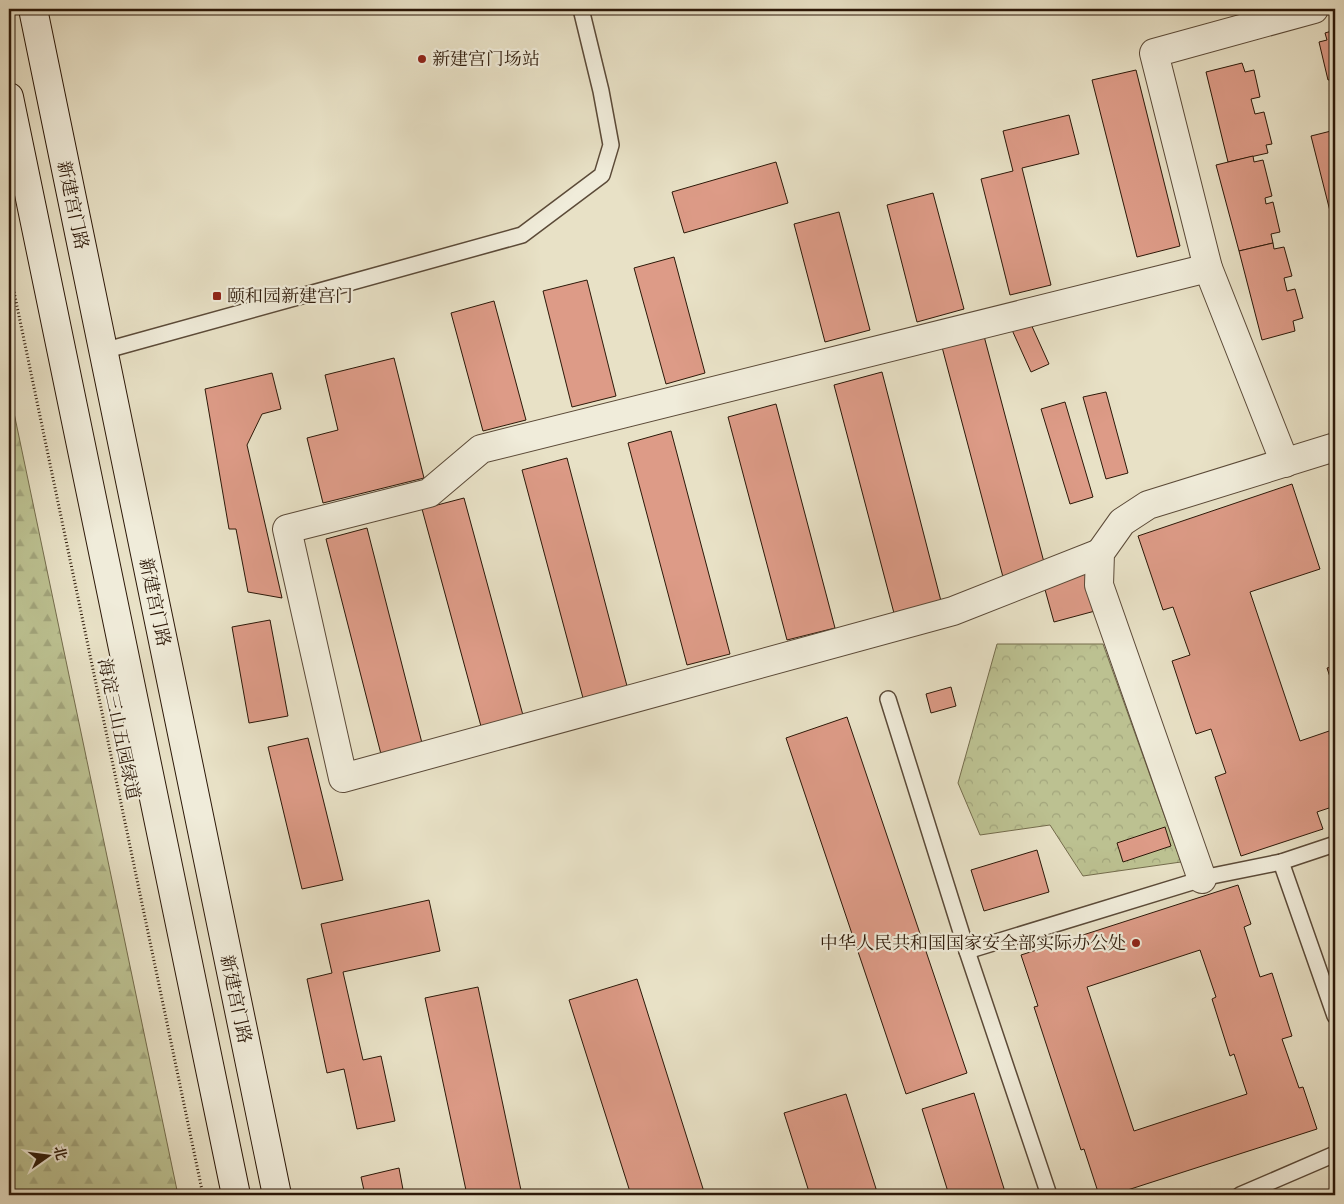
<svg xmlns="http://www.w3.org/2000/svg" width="1344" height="1204" viewBox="0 0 1344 1204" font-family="Alegreya,'Noto Serif SC',serif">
<defs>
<pattern id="forest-firs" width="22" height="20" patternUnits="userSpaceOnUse" patternTransform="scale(1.25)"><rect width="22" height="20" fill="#bcc191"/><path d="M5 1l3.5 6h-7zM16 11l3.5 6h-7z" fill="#a2a57c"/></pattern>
<pattern id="park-crowns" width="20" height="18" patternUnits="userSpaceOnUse" patternTransform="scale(1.25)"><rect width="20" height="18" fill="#bcc191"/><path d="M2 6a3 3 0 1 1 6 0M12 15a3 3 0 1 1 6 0" fill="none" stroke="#a2a57c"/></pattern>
</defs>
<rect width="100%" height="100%" fill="#e8e1c6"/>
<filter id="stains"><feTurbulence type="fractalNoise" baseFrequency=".004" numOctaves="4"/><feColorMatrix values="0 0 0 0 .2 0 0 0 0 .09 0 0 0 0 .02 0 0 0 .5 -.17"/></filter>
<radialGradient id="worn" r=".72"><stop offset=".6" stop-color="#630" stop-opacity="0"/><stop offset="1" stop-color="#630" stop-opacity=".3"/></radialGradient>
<path fill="url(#forest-firs)" stroke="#746c4c" d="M9,389l169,806h-164l-5,-28z"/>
<path fill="url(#park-crowns)" stroke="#746c4c" d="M997,644h106l78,218 -98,14 -33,-51 -70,10 -22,-52z"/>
<g fill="#dd9b87" stroke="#2c1808" fill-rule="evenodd">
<path d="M1335,30v49l-7,1 -9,-38 8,-2 -2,-7z"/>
<path d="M1242,63l3,9 9,-2 6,27 -9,2 4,15 9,-2 8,32 -6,1 2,8 -40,9 -22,-90z"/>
<path d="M1136,70l44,176 -43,11 -45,-177z"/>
<path d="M1069,115l10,39 -57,14 29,117 -41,10 -29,-116 32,-8 -10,-40z"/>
<path d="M1335,130v93h-2l-22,-87z"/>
<path d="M1253,156l1,6 9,-2 9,36 -7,2 1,6 7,-2 7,30 -9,2 2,9 -34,8 -23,-86z"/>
<path d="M776,162l12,41 -104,30 -12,-41z"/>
<path d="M933,193l31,116 -47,13 -30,-117z"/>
<path d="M839,212l31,118 -45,12 -31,-118z"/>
<path d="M1273,243l1,6 10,-2 8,29 -8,2 3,13 8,-2 8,29 -10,3 2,10 -33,9 -23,-89z"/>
<path d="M674,257l31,116 -39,11 -32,-116z"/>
<path d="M587,280l29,116 -44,11 -29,-116z"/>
<path d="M494,301l32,119 -43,11 -32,-118z"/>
<path d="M1030,322l19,42 -18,8 -19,-42z"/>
<path d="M984,336l61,230 -42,11 -61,-230z"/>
<path d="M394,358l30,120 -101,25 -16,-65 31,-8 -13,-55z"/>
<path d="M882,372l60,233 -47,12 -61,-232z"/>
<path d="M272,373l9,36 -19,5 -15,31 35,153 -34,-6 -12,-63h-7l-24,-140z"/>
<path d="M1106,392l22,81 -22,6 -23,-82z"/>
<path d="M1065,402l28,95 -23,7 -29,-95z"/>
<path d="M776,404l59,224 -48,12 -59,-223z"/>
<path d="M671,431l59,223 -43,11 -59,-222z"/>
<path d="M567,458l60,228 -44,12 -61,-228z"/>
<path d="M1292,484l28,85 -70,23 50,149 35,-12v77l-18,6 6,17 -82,27 -26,-79 11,-4 -15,-44 -15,5 -24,-73 18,-6 -17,-48 -10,3 -25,-74z"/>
<path d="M464,498l60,221 -42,11 -60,-221z"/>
<path d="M367,528l56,219 -41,11 -56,-219z"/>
<path d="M1085,574l10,37 -41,11 -10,-36z"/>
<path d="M270,620l18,96 -39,7 -17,-96z"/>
<path d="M1335,666v26l-8,-24z"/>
<path d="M951,687l5,19 -25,7 -5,-19z"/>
<path d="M847,717l120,356 -61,21 -120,-356z"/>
<path d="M308,738l35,142 -41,9 -34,-142z"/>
<path d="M1165,827l6,19 -48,16 -6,-19z"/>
<path d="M1037,850l12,42 -65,19 -13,-41z"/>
<path d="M1238,885l13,39 -7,3 16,50 12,-4 20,63 -10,3 17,49 4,-1 14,42 -205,66h-13l-15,-46 -3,1 -47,-143 4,-1 -17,-51zM1200,950l16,47 -4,2 18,57 4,-2 13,40 -113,37 -47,-144z"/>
<path d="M429,900l11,51 -97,21 20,88 18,-4 14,65 -38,8 -13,-60 -17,4 -20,-94 25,-6 -11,-49z"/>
<path d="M637,979l68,216h-74l-62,-195z"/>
<path d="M478,987l44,208h-55l-42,-197z"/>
<path d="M974,1093l32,102h-57l-27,-86z"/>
<path d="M846,1094l32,101h-68l-26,-82z"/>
<path d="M399,1168l5,27h-39l-4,-18z"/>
</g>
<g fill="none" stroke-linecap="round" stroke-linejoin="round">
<g stroke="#5b4a38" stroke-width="18">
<g id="lane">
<path d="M103,351l419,-116 80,-60 9,-30 -10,-54 -20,-82"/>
<path d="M888,699l79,252 82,244"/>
<path d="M1281,862l54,154"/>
<path d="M967,951l245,-75 69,-14 54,-18"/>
<path d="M1240,1195l95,-41"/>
</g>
</g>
<g stroke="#5b4a38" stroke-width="30">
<g id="street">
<path d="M1285,463l-77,-195 -54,-215 160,-44"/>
<path d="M1100,553l-147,58 -610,167 -56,-249 142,-36 52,-44 727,-181"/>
<path d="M1202,879l-103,-294 1,-32 22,-31 26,-17 187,-58"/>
</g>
</g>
<g stroke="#2c1808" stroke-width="30">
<g id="secondary">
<path d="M33,9l244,1186"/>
<path d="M9,97l227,1098"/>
</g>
</g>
<path stroke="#2c1808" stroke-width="3" stroke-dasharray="1 2.5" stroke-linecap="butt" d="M9,268l194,927"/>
<use href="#lane" stroke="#f0ecda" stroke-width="15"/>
<use href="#street" stroke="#f0ecda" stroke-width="28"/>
<use href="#secondary" stroke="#f0ecda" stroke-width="28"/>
</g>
<g fill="#8f2418" stroke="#f0ecda" stroke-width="2">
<circle cx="422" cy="59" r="5"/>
<rect x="212" y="291" width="10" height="10" rx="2.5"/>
<circle cx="1136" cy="943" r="5"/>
</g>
<g text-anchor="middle" stroke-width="4.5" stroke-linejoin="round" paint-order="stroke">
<g font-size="18" fill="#2c1808" stroke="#f0ecda" text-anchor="start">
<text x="432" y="65">新建宫门场站</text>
<text x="227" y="302">颐和园新建宫门</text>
<text x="1126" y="949" text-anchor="end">中华人民共和国国家安全部实际办公处</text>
</g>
<g font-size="18" fill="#2c1808" stroke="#f0ecda">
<text transform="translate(73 205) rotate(78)" y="6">新建宫门路</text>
<text transform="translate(155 602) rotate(78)" y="6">新建宫门路</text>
<text transform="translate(119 729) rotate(78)" y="6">海淀三山五园绿道</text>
<text transform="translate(236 999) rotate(78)" y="6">新建宫门路</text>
</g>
</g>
<rect width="1344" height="1204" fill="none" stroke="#e8e1c6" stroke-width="30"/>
<rect x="10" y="10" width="1324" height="1184" fill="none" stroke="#2c1808" stroke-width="2.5"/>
<rect x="15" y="15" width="1314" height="1174" fill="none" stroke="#2c1808"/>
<g transform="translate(48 1156) rotate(76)" stroke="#f0ecda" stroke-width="4" paint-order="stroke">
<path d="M0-4L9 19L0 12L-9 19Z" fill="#2c1808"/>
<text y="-8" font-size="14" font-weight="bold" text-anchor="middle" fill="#2c1808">北</text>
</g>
<rect width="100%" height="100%" filter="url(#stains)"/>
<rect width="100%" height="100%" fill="url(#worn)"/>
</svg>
